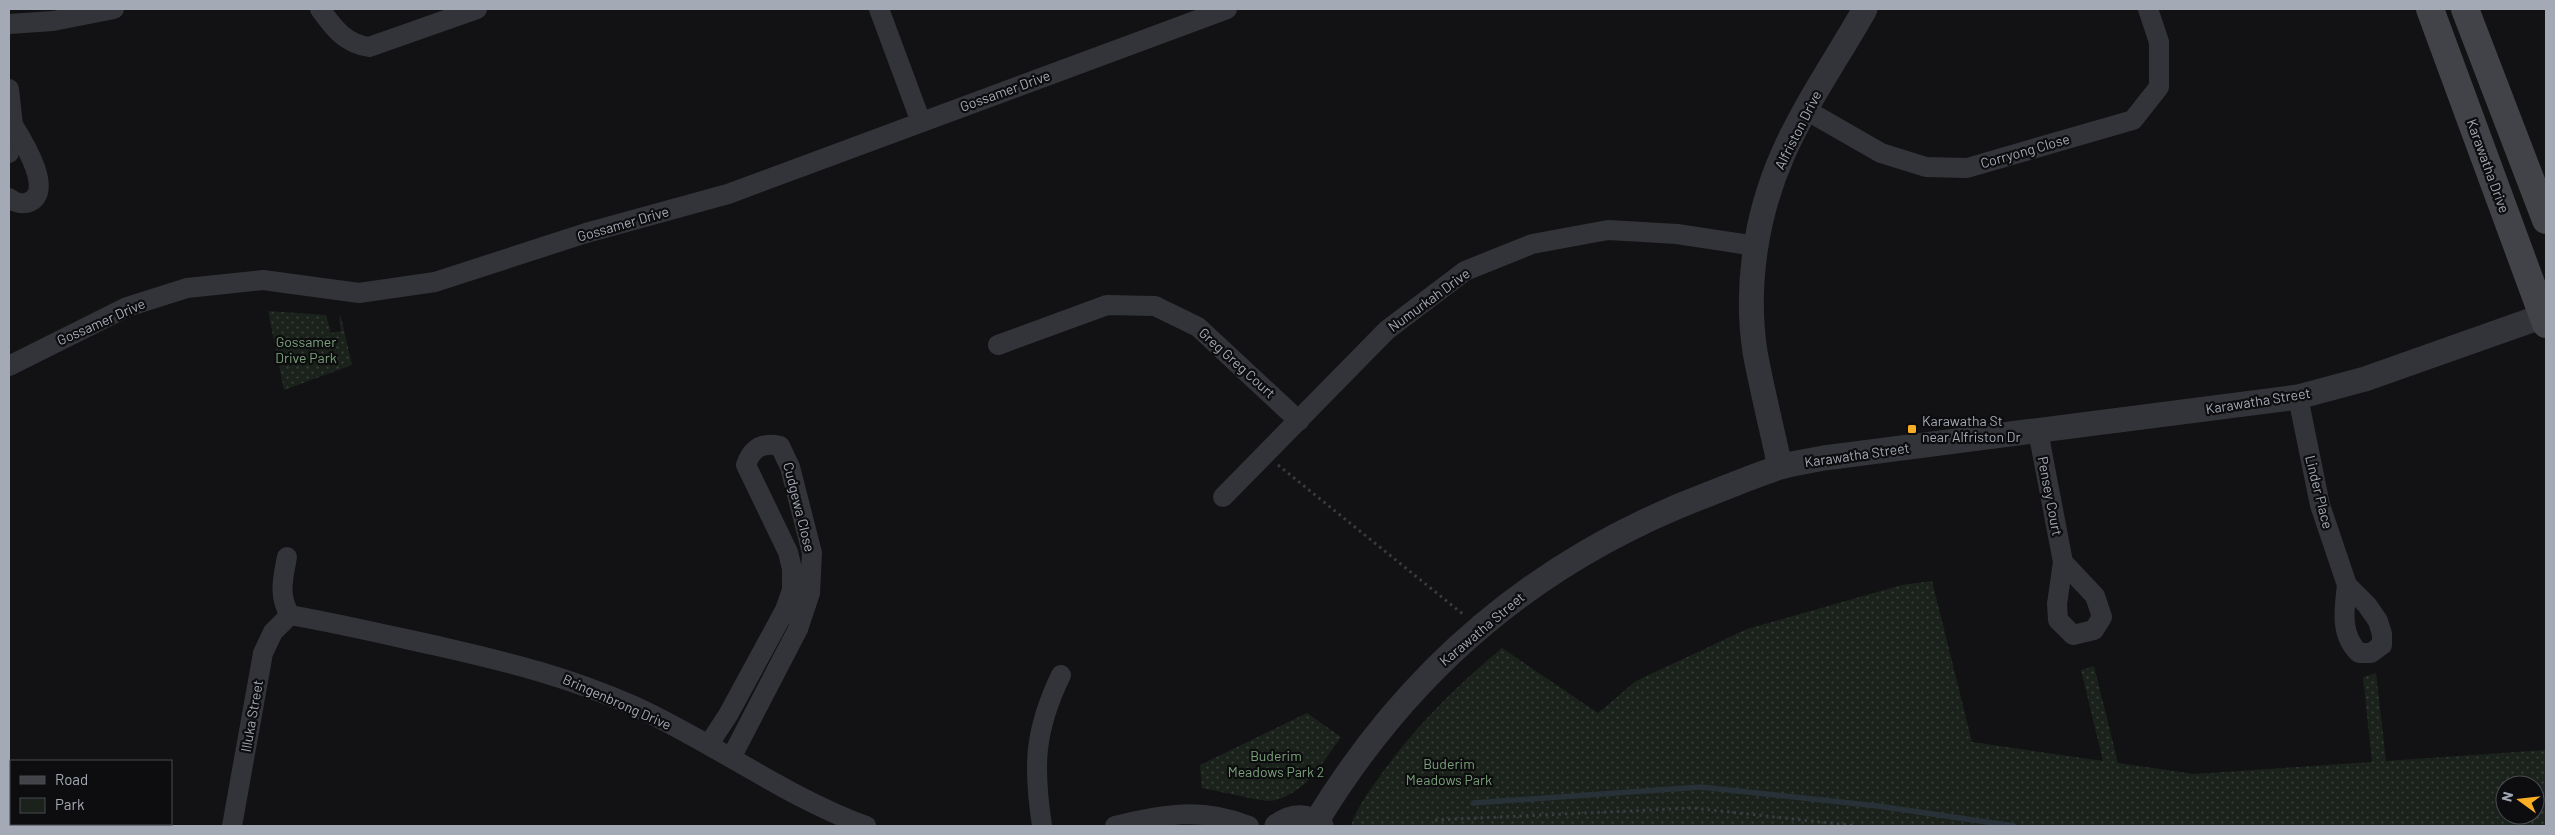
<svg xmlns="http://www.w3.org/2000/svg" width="2555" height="835" viewBox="0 0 2555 835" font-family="Barlow,sans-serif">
<defs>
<pattern id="green-dots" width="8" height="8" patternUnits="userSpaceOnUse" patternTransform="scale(1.25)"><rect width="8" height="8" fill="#1a221b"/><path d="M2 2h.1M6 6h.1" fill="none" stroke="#383f3a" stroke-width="1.8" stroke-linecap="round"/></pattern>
</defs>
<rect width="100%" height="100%" fill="#121214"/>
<g fill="url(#green-dots)" fill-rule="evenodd">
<path d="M268,311l58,4 5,18 10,-2 -2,-15 2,1 11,48 -68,25z"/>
<path d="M1932,581l40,161 131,19 -22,-91 13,-4 24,97 76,11 178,-12 -9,-85 13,-4 10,88 160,-11v76h-1195c6,-19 17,-33 29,-50 34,-48 76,-90 122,-128l96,65 38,-32 111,-52 155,-44zM2505,785h30v30h-30z"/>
<path d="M1307,713l34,24c-19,26 -35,57 -70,64 -7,1 -57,-11 -69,-13l-2,-23z"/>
</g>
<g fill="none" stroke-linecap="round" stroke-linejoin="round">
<path stroke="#283138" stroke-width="5.5" d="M1473,803l228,-16 177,19 136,20"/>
<g stroke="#393b40" stroke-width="3" stroke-dasharray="2.5 4" stroke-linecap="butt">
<path d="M1278,465l186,150"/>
<path d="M1435,820l258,-12 164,18"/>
</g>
<g stroke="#333439" stroke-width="20">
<path d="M320,9c14,19 24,34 49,38l108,-38"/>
<path d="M879,9l42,113"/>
<path d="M9,24l44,-3 61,-12"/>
<path d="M9,89l4,36 -4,28"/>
<path d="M1806,110l75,43 45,14 41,1 166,-48 26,-33v-45l-11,-33"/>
<path d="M9,198c5,4 11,6 17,5 31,-8 -3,-62 -13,-78"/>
<path d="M998,345l109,-40 48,1 43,21 101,94"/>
<path d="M9,366l118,-59 60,-19 76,-8 96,13 76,-11 151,-49 142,-39 499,-185"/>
<path d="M2298,397l22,108 27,80 20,20 11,16 4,13v11l-11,8h-12c-19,-18 -15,-43 -12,-68"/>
<path d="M2038,431l25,131 32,34 7,21 -8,13 -21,5 -15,-15 -1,-16 6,-42"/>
<path d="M1223,497l164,-167 78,-59 67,-27 76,-14 69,4 79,12"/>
<path d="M287,557c-4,21 -9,39 3,58"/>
<path d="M290,615c51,9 102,21 152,32 70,16 126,30 192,59 79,36 150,90 232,120"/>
<path d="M709,744l19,-29 57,-105 7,-20v-21l-4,-17 -42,-87c6,-17 16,-23 34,-19l10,21 22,86 -2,40 -12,36 -67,129"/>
<path d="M232,826l31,-173 10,-21 17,-17"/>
<path d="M1042,826c-9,-60 -8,-95 19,-151"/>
<path d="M1115,826c47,-12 88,-19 134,0"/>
</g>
<g stroke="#333439" stroke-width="25">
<path d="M1780,467c-8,-38 -18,-77 -25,-115 -10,-66 1,-137 28,-198 22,-50 55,-97 82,-145"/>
<path d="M1316,822c94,-155 223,-264 393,-328 23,-9 47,-19 71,-27 14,-4 29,-6 44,-9l474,-61 67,-18 181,-64"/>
<path d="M1277,826c14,-10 30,-12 44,0"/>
</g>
<g stroke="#414349" stroke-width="28">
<path d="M2430,9l116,315"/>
<path d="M2465,9l81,211"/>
</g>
</g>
<rect fill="#faae24" stroke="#0d0d0f" stroke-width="2" x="1907" y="424" width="10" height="10" rx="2.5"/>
<g text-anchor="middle" stroke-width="4.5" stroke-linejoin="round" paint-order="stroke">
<g font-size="14" fill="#a3a9b5" stroke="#0d0d0f">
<text transform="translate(1005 91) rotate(-20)" y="5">Gossamer Drive</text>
<text transform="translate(1798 130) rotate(-63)" y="5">Alfriston Drive</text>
<text transform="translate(2025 151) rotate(-16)" y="5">Corryong Close</text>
<text transform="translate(2488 166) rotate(70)" y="5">Karawatha Drive</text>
<text transform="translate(623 224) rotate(-16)" y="5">Gossamer Drive</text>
<text transform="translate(1429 300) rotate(-36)" y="5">Numurkah Drive</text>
<text transform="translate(101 322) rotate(-24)" y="5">Gossamer Drive</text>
<text transform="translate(1237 363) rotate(42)" y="5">Greg Greg Court</text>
<text transform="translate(2258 401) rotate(-9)" y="5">Karawatha Street</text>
<text transform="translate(1857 455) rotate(-8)" y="5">Karawatha Street</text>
<text transform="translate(2319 492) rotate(76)" y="5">Linder Place</text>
<text transform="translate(2050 496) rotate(79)" y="5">Pensey Court</text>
<text transform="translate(799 507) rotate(76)" y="5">Cudgewa Close</text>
<text transform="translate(1482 629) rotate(-40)" y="5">Karawatha Street</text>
<text transform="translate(617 702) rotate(24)" y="5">Bringenbrong Drive</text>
<text transform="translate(252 716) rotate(-80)" y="5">Illuka Street</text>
</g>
<g font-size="14" fill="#79a17a" stroke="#0d0d0f">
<text x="306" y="347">Gossamer<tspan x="306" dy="16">Drive Park</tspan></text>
<text x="1276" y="761">Buderim<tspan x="1276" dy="16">Meadows Park 2</tspan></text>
<text x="1449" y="769">Buderim<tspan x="1449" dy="16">Meadows Park</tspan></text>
</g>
<g font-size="14" fill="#a3a9b5" stroke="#0d0d0f" text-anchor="start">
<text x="1922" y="426">Karawatha St<tspan x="1922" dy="16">near Alfriston Dr</tspan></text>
</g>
</g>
<rect width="2555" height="835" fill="none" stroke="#a3a9b5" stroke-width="20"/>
<rect x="10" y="760" width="162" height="65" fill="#0d0d0f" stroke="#494b51"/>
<rect x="20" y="776" width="25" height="8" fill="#414349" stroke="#494b51"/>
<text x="55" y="785" font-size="15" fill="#a3a9b5">Road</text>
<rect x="20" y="798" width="25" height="15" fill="#1a221b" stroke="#494b51"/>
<text x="55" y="810" font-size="15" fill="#a3a9b5">Park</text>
<g transform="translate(2520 800) rotate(285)"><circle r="24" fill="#0d0d0f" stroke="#494b51"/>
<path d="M0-4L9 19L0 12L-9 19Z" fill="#faae24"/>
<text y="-8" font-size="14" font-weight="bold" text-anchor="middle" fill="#a3a9b5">N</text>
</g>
</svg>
